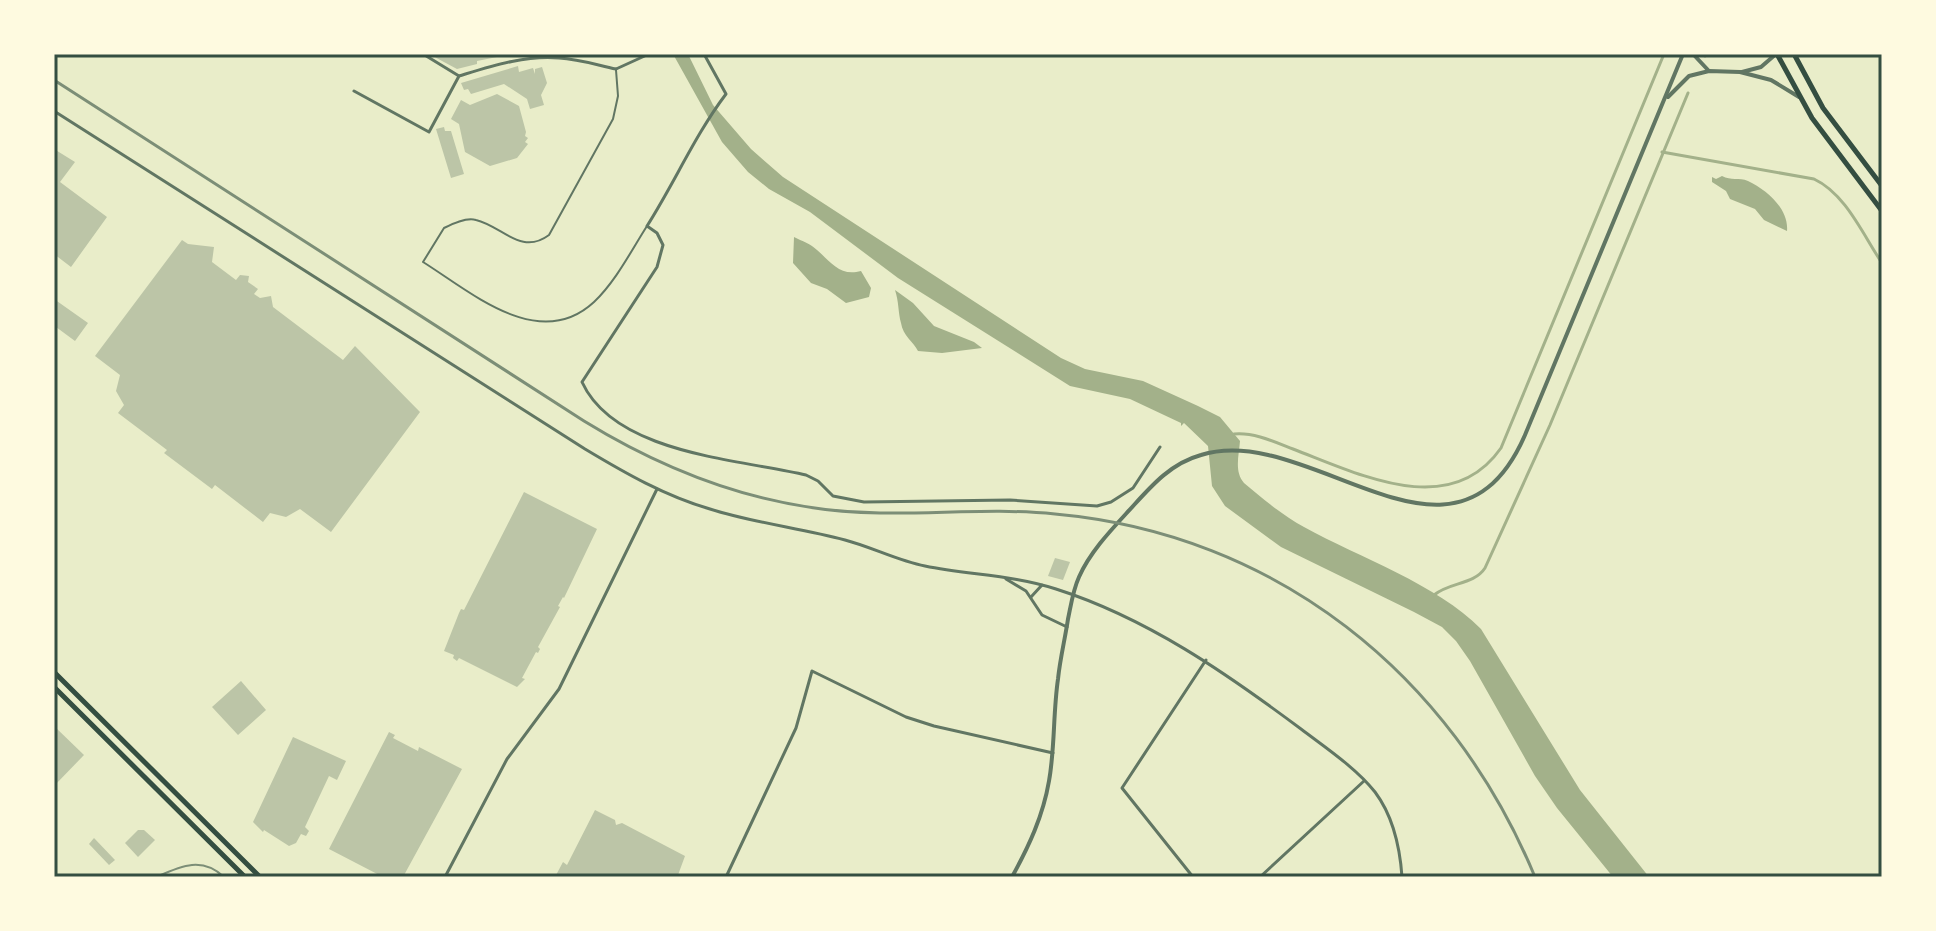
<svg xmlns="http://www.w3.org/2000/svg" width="1936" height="931" viewBox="0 0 1936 931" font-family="Karla,sans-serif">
<rect width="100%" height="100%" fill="#e9edc9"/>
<g fill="#a3b18a">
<path d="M673,54h15l25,51 38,44 32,28 278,181 24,11 58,12 55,25 22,11 20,24c-1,14 -6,31 4,42 19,16 38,32 60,44 56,31 133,57 177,102l99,161 69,87h-36l-56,-69 -22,-32 -65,-115 -14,-20 -14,-14 -28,-15 -133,-65 -56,-41 -13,-20 -4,-40 -24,-23 -3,3v-3l-51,-24 -60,-13 -172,-108 -88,-66 -41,-23 -21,-17 -26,-30z"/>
<path d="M1722,176c9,5 17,1 26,5 19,9 41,28 39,50l-23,-11 -9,-11 -25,-10 -4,-8 -14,-9v-5l4,2z"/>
<path d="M794,237c8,4 17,7 23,13 14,12 23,27 44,21l10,17 -2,9 -23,6 -19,-14 -16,-6 -18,-20z"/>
<path d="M895,290l18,13 21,23 40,16 8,6 -40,5 -24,-2c-5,-10 -15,-15 -17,-28 -3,-11 -2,-21 -6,-33z"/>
</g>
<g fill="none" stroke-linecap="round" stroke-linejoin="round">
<g stroke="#a3b18a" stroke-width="3">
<path d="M1705,56v-2"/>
<path d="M1662,152l152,27c32,15 49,56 68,84"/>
<path d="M1234,434c20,-2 41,8 59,15 66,25 157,72 208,-1l163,-394"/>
<path d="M1434,595c15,-13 40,-10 51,-27l65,-143 138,-332"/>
</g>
</g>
<g fill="#bcc5a7">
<path d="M429,54h78v1l-30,6v3l-20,5z"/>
<path d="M518,66l1,6 14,-4 2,6v-5l7,-2 5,16 -6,12 3,10 -14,4 -3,-10 -23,-15 -33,10 -3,-5 -4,1 -3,-7z"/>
<path d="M497,94l22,12 7,26 -1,4 3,2 -3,4 3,2 -11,14 -27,8 -25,-14 -6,-28 -8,-5 10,-19 9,5z"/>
<path d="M444,127l1,4h6l13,43 -13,4 -15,-49z"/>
<path d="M54,149l21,13 -15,20 47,35 -36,50 -17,-13z"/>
<path d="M182,240l6,4 26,3 -2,15 24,18 4,-5 9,1 -1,6 10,7 -4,5 6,4 11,-2 2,11 70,53 12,-14 65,66 -89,120 -31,-23 -14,8 -16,-4 -7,9 -48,-37 -3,4 -48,-36 3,-3 -49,-37 6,-8 -8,-14 4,-16 -25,-19z"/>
<path d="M54,299l34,24 -13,18 -19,-14 -2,4z"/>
<path d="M524,492l73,37 -33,69 -1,-1 -5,9 2,1 -22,40 2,2 -2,4 -2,-1 -14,26 3,1 -8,8 -58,-29 -2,3 -4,-3 1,-3 -10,-4 15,-38 2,-4 3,1z"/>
<path d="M1055,558l15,4 -7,18 -15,-4z"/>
<path d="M241,681l25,29 -28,25 -26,-28z"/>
<path d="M54,726l30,29 -30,31z"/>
<path d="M389,732l6,3 -2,3 25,13 1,-4 43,22 -59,108h-20l-54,-28z"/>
<path d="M293,737l53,24 -9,19 -8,-4 -24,51 4,4 -3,5 -5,-2 -5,9 -7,3 -25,-16 -1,2 -10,-10z"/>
<path d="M595,810l20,10 1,5 6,-2 63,33 -7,19 -123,2 8,-15 4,3z"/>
<path d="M138,830h6l11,10 -17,17 -13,-14z"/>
<path d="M94,838l21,22 -6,5 -20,-21z"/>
</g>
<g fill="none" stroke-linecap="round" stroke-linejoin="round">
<path stroke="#617663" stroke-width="2" d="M616,70l2,26 -5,23 -64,116c-28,21 -47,-9 -73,-15 -10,-3 -24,4 -32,8l-21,34c48,30 116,91 171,40 22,-21 37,-51 53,-76"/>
<g stroke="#617663" stroke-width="3">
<path d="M423,54l36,22"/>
<path d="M354,91l75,41 30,-56c33,-10 66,-21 100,-18 20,1 38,7 57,11"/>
</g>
<g stroke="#617663" stroke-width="3">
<path d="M704,54l22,40c-31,41 -51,88 -79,132l10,7 6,12 -6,22 -75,115c33,72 156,77 224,93l12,6 15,15 31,6 146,-2 87,6 14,-4 22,-14 27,-41"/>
<path d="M616,69l33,-15"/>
<path d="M54,111l531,338c40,24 80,47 125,60 44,14 90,19 135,31 27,7 53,21 80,26 44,9 89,9 131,23 91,29 170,84 245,140 25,19 55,39 74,63 18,24 25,56 27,85"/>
<path d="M1006,579l20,12 16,24 25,12"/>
<path d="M1031,597l11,-12"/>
<path d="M445,877l62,-118 52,-70 98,-200"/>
<path d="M726,877l70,-149 16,-57 94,46 28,9 119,27"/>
<path d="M1193,877l-71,-89 84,-128"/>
<path d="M1260,877l104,-96"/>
</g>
<g stroke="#617663" stroke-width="4">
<path d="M1693,54l15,16"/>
<path d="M1742,72l19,-5 15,-13"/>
<path d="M1668,97l21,-21 20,-5 31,1 31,8 28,17"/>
<path d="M1012,877c17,-31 31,-61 37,-96 6,-33 4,-68 9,-102 2,-20 7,-40 10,-60 3,-14 5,-29 11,-42 12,-27 35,-50 55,-72 19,-21 38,-42 67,-50 110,-34 253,142 324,-20l158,-381"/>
</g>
<g stroke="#344e41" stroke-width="5">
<path d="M1777,54l35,64 70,93"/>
<path d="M1794,54l29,54 59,78"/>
</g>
<g stroke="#344e41" stroke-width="5">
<path d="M54,672l206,205"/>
<path d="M54,687l191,190"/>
</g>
<path stroke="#7c8e77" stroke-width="2" d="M156,877c25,-11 46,-21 68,0"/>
<path stroke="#7c8e77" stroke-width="3" d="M54,80l530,341c91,56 188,91 296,92 58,1 117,-5 175,1 221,20 396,160 480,363"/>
</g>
<rect width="1936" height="931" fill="none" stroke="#fefae0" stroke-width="112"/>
<rect x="56" y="56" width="1824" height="819" fill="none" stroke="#344e41" stroke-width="3"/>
</svg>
